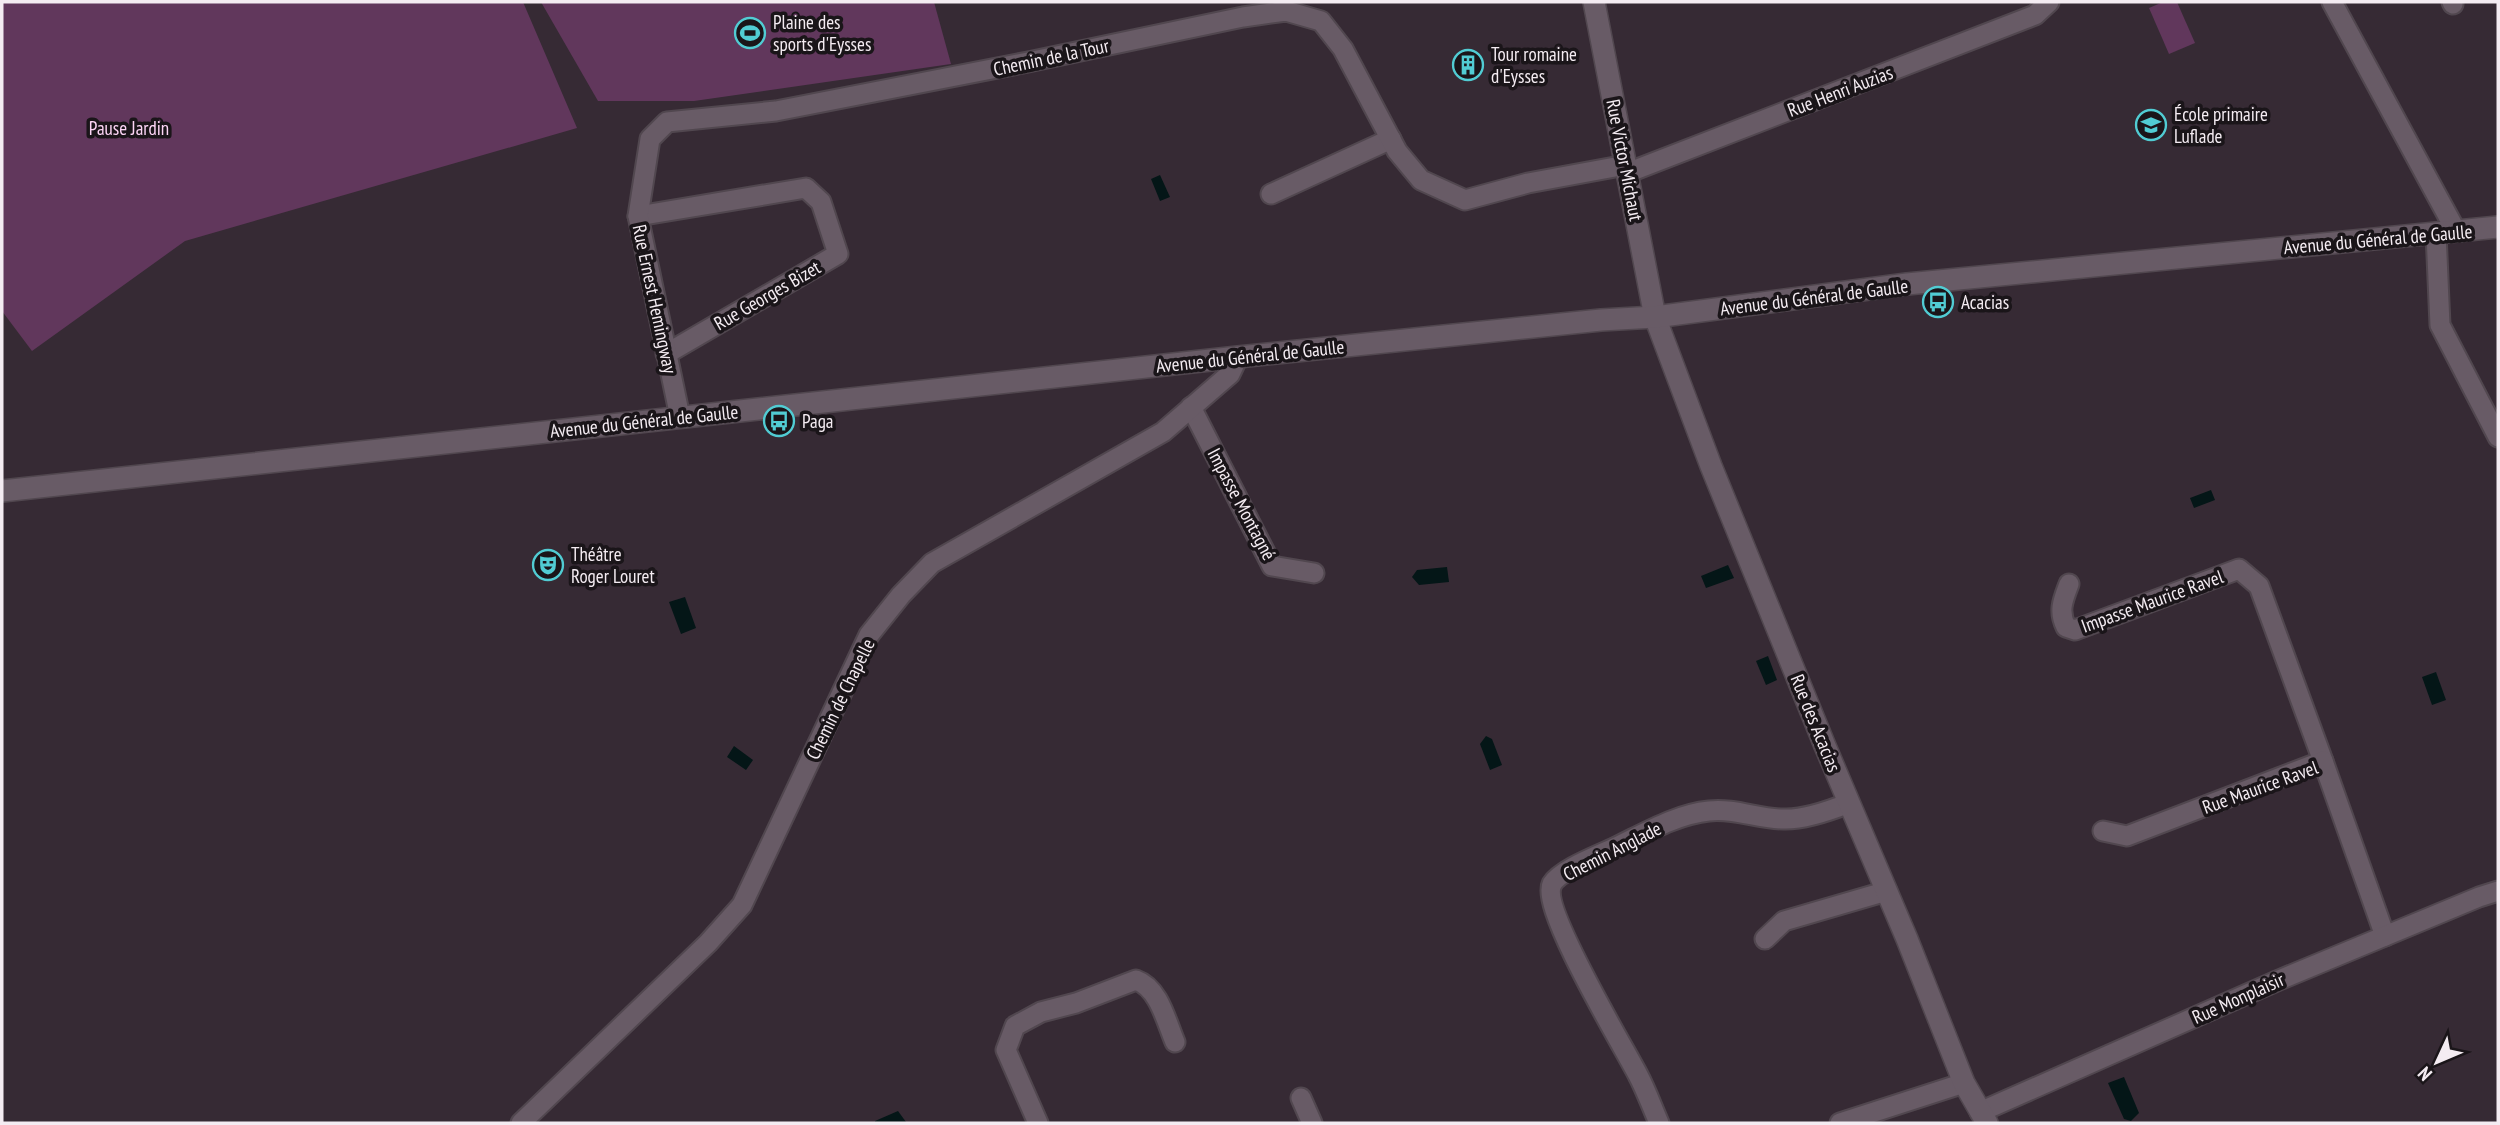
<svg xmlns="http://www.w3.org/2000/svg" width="2500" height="1125" viewBox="0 0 2500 1125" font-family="'PT Sans Narrow',sans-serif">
<rect width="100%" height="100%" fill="#362a34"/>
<g fill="#61375c">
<path d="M2,2h521l54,126 -392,113 -153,110 -30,-40z"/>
<path d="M541,2h393l17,62 -257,37h-96z"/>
<path d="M2163,2h14l18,41 -26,11 -20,-46z"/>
</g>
<g fill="#041617">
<path d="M1160,175l10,22 -10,4 -9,-22z"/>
<path d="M2211,490l4,10 -21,8 -4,-10z"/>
<path d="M1728,565l6,13 -28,10 -5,-12z"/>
<path d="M1447,567l2,15 -30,3 -7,-8 5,-7z"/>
<path d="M685,597l11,31 -15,6 -12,-32z"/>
<path d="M1768,656l9,24 -11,5 -10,-24z"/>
<path d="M2436,672l10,28 -14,5 -10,-28z"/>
<path d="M1486,736l6,3 10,26 -12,5 -10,-26z"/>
<path d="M734,746l19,14 -7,10 -19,-13z"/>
<path d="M2124,1077l15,36 -8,8 -7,-2 -16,-36z"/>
<path d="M898,1111l8,11 -31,1v-2z"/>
</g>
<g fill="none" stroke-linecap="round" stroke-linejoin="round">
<g stroke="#51474f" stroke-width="23">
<g id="street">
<path d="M2332,2l124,229"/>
<path d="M2452,2l1,2"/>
<path d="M1627,173l408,-158 14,-13"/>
<path d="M1271,194l120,-55"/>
<path d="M638,216l168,-28 15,14 17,52 -172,100"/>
<path d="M2436,233l4,92 58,112"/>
<path d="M1191,407l81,159 42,7"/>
<path d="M680,417l-42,-201 12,-77 17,-17 109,-11 252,-49 215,-45 43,-6 35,10 22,28 54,102 24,29 44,20 63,-17 98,-18"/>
<path d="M2069,584c-6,16 -11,27 -3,43l9,3 164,-61 20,17 64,175"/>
<path d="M2103,831l24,5 196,-75 62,175"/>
<path d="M1765,939l19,-18 103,-30"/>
<path d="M1301,1098l11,25"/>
<path d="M1980,1112l299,-132 200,-83 19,-6"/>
<path d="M521,1123l187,-180 34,-38 127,-270 32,-40 31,-32 231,-131 67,-58 8,-17"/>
<path d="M1038,1123l-32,-73 9,-24 26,-14 35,-9 60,-23c23,8 30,41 39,62"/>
<path d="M1659,1123c-7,-16 -13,-33 -21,-48 -15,-29 -98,-167 -86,-191 9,-15 48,-29 64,-37 29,-14 61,-33 93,-36 26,-3 49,8 74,8 21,1 46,-8 66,-16"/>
<path d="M1840,1123l124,-40"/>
</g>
</g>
<g stroke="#51474f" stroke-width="24">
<g id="secondary">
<path d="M1594,2l61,315 56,149 114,280 82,193 57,144 23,40"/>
<path d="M2,491l1236,-134 363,-37 54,-3 252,-33 591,-57"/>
</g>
</g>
<use href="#street" stroke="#685b66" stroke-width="19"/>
<use href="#secondary" stroke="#685b66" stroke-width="21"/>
</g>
<defs>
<g id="stadium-ring" transform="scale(1.575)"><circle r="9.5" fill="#1a1519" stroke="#51ccd3" stroke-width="1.5"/><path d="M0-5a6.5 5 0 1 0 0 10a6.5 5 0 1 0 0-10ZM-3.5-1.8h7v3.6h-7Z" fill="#51ccd3"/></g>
<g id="building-ring" transform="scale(1.575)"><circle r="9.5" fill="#1a1519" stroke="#51ccd3" stroke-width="1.5"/><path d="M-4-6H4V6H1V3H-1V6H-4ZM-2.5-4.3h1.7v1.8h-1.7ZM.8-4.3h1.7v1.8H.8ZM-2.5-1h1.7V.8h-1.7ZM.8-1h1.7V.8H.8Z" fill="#51ccd3"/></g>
<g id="school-ring" transform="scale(1.575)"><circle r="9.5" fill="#1a1519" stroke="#51ccd3" stroke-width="1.5"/><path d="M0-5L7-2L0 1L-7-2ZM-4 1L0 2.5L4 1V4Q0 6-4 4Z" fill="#51ccd3"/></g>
<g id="bus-ring" transform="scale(1.575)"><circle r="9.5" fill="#1a1519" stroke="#51ccd3" stroke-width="1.5"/><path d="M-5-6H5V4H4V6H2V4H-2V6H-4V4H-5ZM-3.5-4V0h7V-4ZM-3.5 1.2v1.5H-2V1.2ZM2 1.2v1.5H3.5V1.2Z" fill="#51ccd3"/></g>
<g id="theatre-ring" transform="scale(1.575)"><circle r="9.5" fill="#1a1519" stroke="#51ccd3" stroke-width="1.5"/><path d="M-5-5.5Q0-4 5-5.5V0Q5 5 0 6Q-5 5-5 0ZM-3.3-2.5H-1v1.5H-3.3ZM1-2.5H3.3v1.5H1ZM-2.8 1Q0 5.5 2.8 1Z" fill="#51ccd3"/></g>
</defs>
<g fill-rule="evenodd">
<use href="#stadium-ring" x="750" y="33"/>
<use href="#building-ring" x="1468" y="65"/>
<use href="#school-ring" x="2151" y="125"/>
<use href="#bus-ring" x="1938" y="302"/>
<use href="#bus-ring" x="779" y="421"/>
<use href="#theatre-ring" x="548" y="565"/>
</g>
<g text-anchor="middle" stroke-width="7" stroke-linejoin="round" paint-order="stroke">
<g font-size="19" fill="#f4ecf2" stroke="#1a1519" text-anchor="start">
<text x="773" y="29">Plaine des<tspan x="773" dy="22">sports d'Eysses</tspan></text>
<text x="1491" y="61">Tour romaine<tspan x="1491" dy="22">d'Eysses</tspan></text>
<text x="2174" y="121">École primaire<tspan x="2174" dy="22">Luflade</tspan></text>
<text x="1961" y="309">Acacias</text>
<text x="802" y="428">Paga</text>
<text x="571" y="561">Théâtre<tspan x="571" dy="22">Roger Louret</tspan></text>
</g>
<g font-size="19" fill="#f4ecf2" stroke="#1a1519">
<text transform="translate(1051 57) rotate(-12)" y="7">Chemin de la Tour</text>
<text transform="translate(1840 91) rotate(-21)" y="7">Rue Henri Auzias</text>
<text transform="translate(1625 160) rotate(79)" y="7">Rue Victor Michaut</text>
<text transform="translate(2378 239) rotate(-5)" y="7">Avenue du Général de Gaulle</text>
<text transform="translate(767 295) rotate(-30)" y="7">Rue Georges Bizet</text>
<text transform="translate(1814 297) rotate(-7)" y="7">Avenue du Général de Gaulle</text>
<text transform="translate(655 299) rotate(78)" y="7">Rue Ernest Hemingway</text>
<text transform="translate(1250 356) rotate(-6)" y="7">Avenue du Général de Gaulle</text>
<text transform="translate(644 421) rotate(-6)" y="7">Avenue du Général de Gaulle</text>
<text transform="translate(1242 504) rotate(62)" y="7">Impasse Montagné</text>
<text transform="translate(2152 601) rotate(-20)" y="7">Impasse Maurice Ravel</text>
<text transform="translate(840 699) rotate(-64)" y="7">Chemin de Chapelle</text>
<text transform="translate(1816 723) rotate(68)" y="7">Rue des Acacias</text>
<text transform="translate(2260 787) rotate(-20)" y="7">Rue Maurice Ravel</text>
<text transform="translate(1612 851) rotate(-27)" y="7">Chemin Anglade</text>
<text transform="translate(2238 998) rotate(-24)" y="7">Rue Monplaisir</text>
</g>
<g font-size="19" fill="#fdd5f6" stroke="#1a1519">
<text x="129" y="135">Pause Jardin</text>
</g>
</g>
<rect width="2500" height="1125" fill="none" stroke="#f4ecf2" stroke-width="7"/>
<g transform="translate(2437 1062) rotate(226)" stroke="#1a1519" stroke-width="5" paint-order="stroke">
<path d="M0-5L12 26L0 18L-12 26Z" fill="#f4ecf2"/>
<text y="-10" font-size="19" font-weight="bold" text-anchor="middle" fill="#f4ecf2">N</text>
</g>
</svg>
